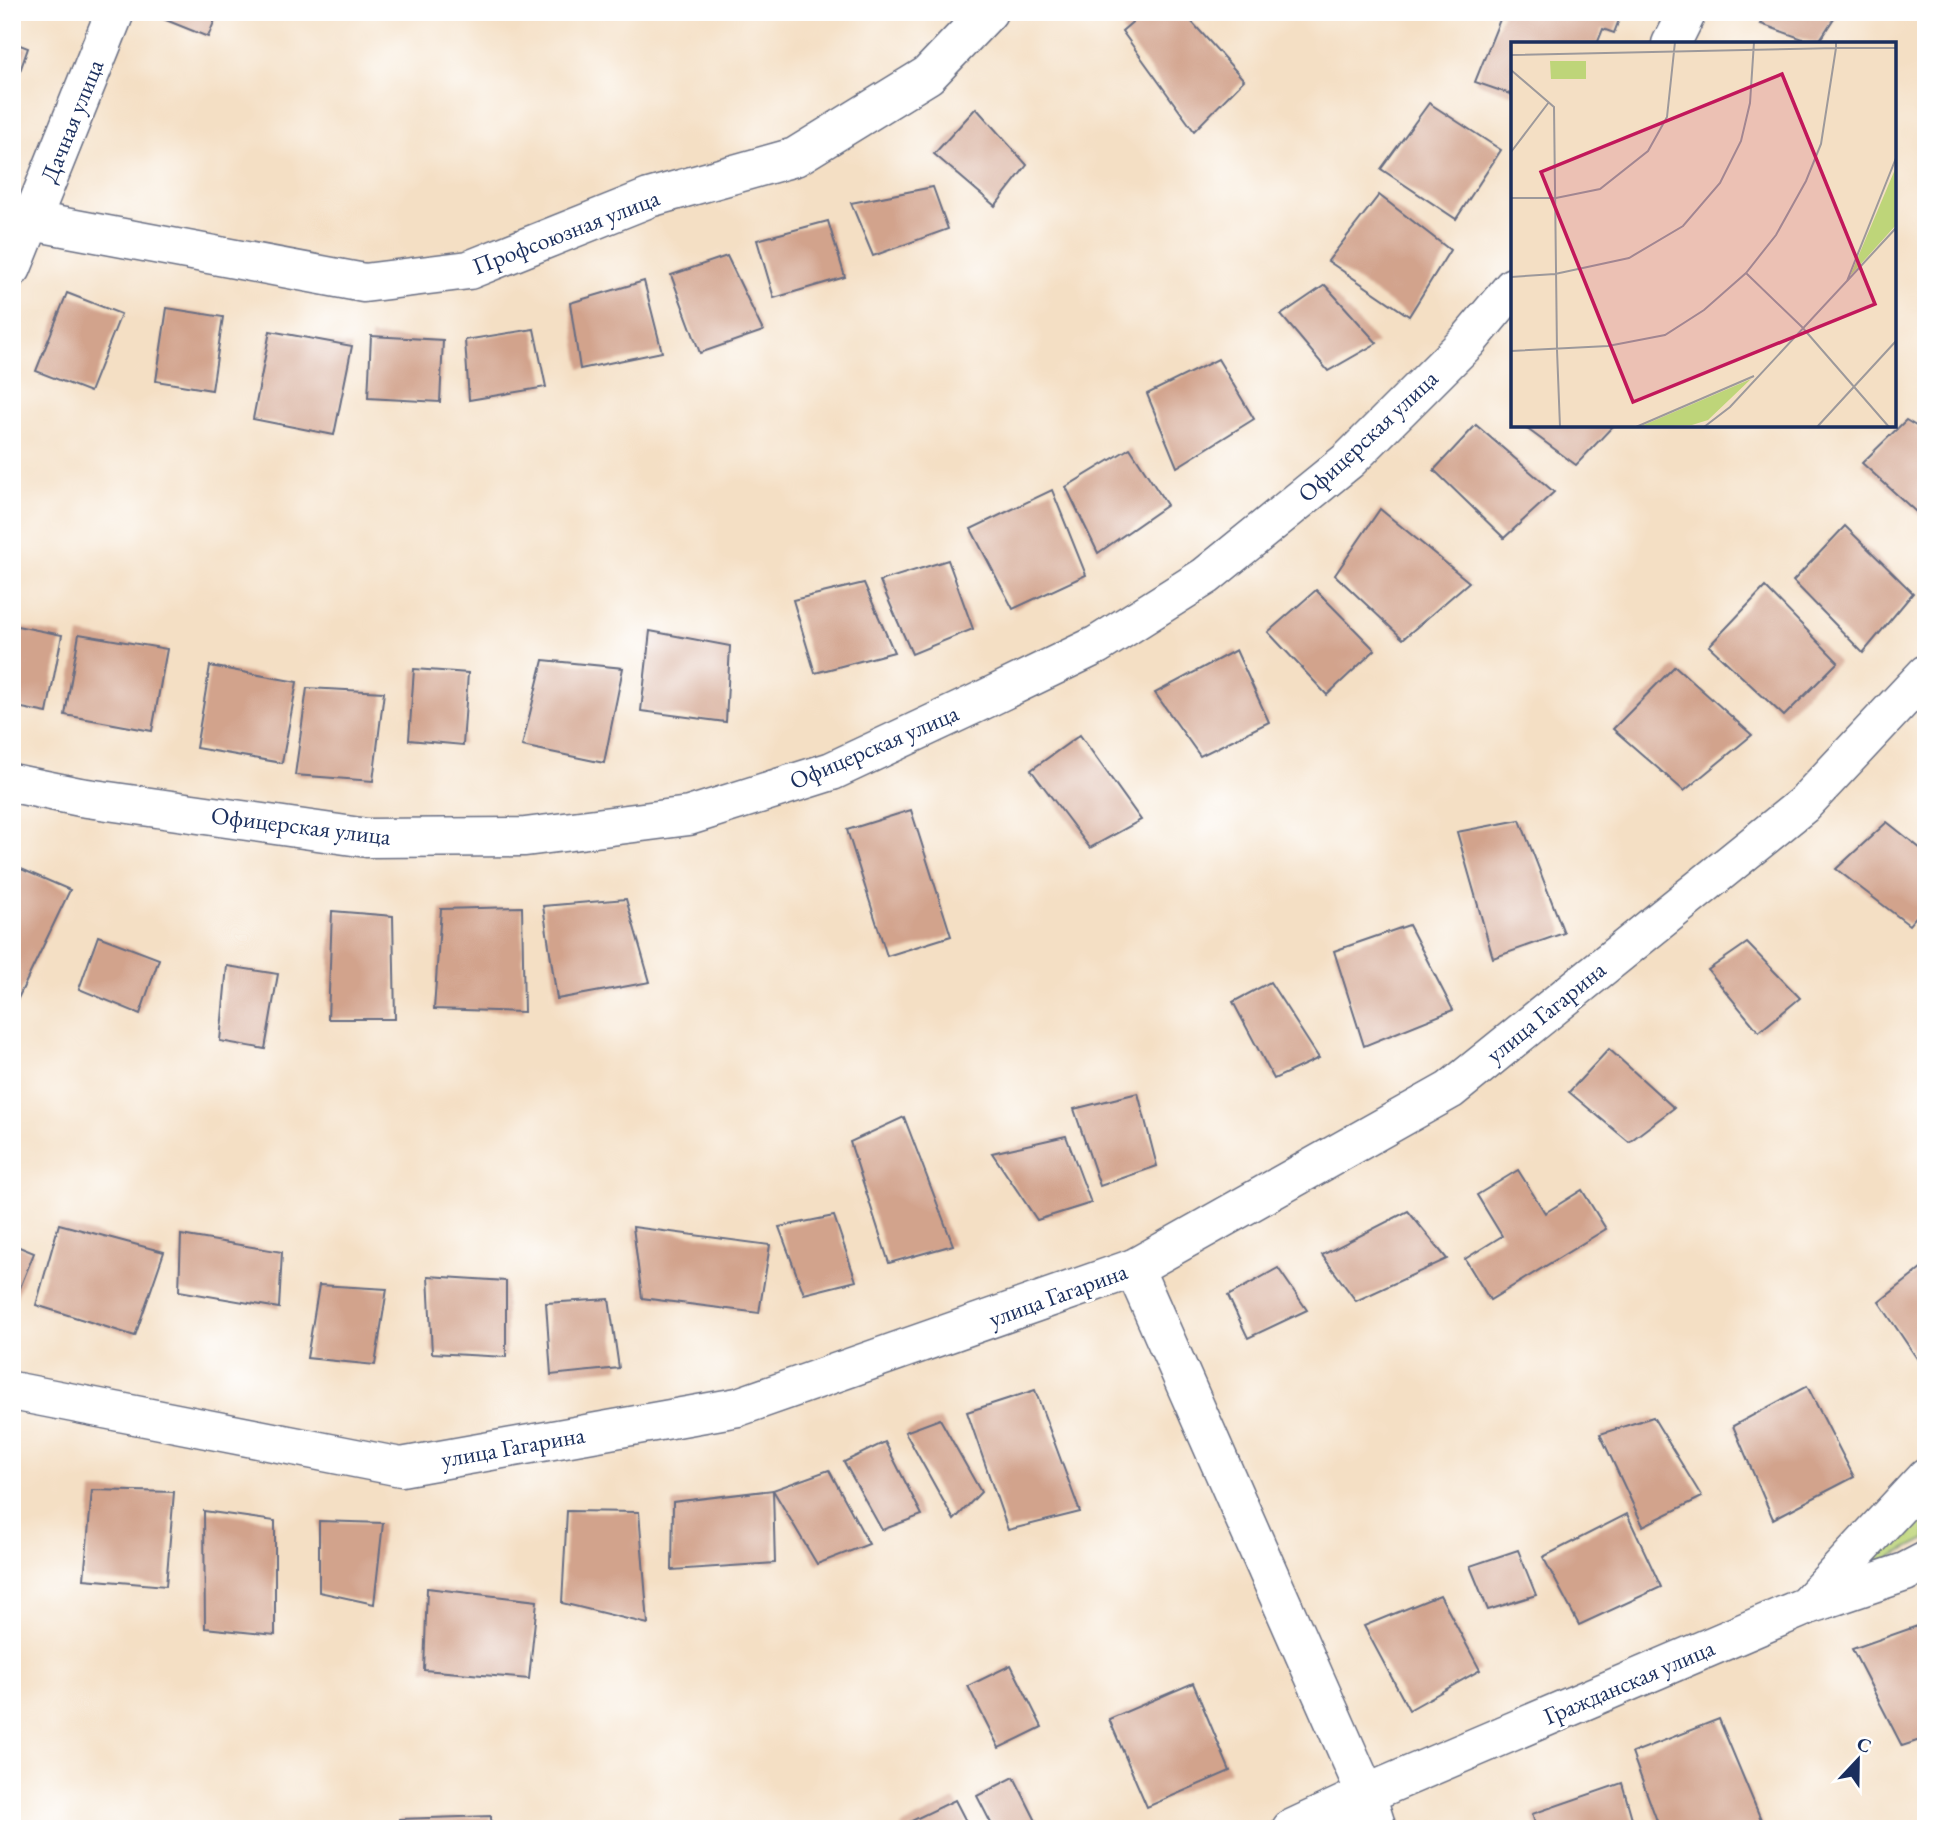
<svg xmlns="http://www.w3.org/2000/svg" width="1938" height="1841" viewBox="0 0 1938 1841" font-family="'EB Garamond',serif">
<rect width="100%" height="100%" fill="#fff"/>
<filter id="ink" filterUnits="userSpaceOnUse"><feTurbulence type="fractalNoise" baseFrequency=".0143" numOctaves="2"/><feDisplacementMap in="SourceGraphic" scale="14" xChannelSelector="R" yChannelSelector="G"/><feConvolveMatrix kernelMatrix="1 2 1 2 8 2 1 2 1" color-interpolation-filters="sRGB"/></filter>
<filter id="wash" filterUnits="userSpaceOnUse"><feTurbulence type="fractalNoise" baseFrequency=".00686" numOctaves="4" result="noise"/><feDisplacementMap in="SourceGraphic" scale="28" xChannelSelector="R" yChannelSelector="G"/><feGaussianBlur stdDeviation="1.57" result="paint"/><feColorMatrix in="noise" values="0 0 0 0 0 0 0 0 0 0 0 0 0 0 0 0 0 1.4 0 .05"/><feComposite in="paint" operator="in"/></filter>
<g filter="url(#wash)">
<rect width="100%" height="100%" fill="#f4dfc4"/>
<path fill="#bed579" stroke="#6c826c" stroke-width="2" d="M1926,1498v41l-83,42z"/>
<g id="blocks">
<g fill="#d2a38c">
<path d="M146,12h72l-10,25z"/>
<path d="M1144,12h39l61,68 -50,51 -72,-100z"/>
<path d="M1503,12h119l-8,21 -11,-4 -6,15h-84v51l-38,-13z"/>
<path d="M1768,12h70l-21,32 -56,-20z"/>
<path d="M12,42l16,6 -15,43h-1z"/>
<path d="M1429,103l72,47 -45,69 -75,-50z"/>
<path d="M976,108l51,57 -32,41 -61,-52z"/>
<path d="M933,187l15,42 -75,27 -22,-53z"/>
<path d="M1379,195l71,55 -41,66 -81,-55z"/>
<path d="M828,221l17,56 -71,21 -17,-58z"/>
<path d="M727,256l36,75 -63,22 -29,-78z"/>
<path d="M644,281l18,71 -82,17 -10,-66z"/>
<path d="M1325,285l52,58 -49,28 -47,-56z"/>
<path d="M67,293l54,21 -31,78 -54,-21z"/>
<path d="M167,308l56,9 -11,73 -56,-9z"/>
<path d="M534,329l12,58 -77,13 -4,-60z"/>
<path d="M270,331l82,15 -18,89 -81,-16z"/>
<path d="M371,336l72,4 -3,62 -72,-4z"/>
<path d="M1218,359l36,60 -77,48 -30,-73z"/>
<path d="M1906,420l20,12v89l-64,-58z"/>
<path d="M1476,425l78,67 -50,46 -70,-68z"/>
<path d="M1522,425h92l-38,40z"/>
<path d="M1130,448l37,57 -69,48 -32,-66z"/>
<path d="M1052,490l34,85 -73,34 -42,-80z"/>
<path d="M1380,509l89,73 -66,57 -68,-64z"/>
<path d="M1845,526l68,67 -50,60 -70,-72z"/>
<path d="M948,560l25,69 -61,25 -32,-73z"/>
<path d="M864,583l30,69 -79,21 -22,-73z"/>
<path d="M1765,587l73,75 -54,54 -75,-70z"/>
<path d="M1316,590l59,60 -48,45 -59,-63z"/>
<path d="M12,625l50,10 -15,78 -35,-7z"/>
<path d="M650,631l80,15 -4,76 -85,-11z"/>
<path d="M79,634l88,15 -15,82 -87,-16z"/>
<path d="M1236,650l33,72 -69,34 -45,-63z"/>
<path d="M543,660l80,8 -19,95 -82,-17z"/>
<path d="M210,666l87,16 -15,81 -86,-15z"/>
<path d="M1675,666l77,69 -68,56 -71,-62z"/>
<path d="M414,669l54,4 -5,72 -54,-5z"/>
<path d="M307,688l77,4 -11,89 -78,-6z"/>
<path d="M1080,735l61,85 -51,28 -59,-78z"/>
<path d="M911,810l40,126 -64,20 -40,-126z"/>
<path d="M1520,820l44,113 -71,25 -36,-126z"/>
<path d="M1887,822l39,31v52l-17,20 -73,-56z"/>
<path d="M12,865l58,25 -58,121z"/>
<path d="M626,899l24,83 -93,17 -14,-93z"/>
<path d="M522,907l2,105 -90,-3 7,-100z"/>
<path d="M332,911l61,5 2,103h-67z"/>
<path d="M1409,925l44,85 -89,36 -30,-95z"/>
<path d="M98,936l61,23 -19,55 -61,-25z"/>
<path d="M1747,943l53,55 -41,34 -51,-62z"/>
<path d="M227,966l51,8 -13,75 -45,-8z"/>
<path d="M1270,982l49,76 -45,21 -41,-77z"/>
<path d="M1609,1049l65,59 -45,34 -60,-50z"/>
<path d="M1138,1093l19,73 -57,20 -26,-77z"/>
<path d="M904,1117l49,128 -64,18 -39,-121z"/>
<path d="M1066,1136l25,67 -54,17 -45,-67z"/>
<path d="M1518,1170l27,43 37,-23 24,39 -116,71 -25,-41 37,-23 -25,-41z"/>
<path d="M1408,1211l39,48 -91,42 -34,-46z"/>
<path d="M834,1216l22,65 -52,13 -25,-67z"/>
<path d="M59,1224l105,28 -29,84 -99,-31z"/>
<path d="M633,1227l137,18 -11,68 -117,-15z"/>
<path d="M181,1235l101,17 -3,56 -100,-17z"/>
<path d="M12,1244l22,9 -22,55z"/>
<path d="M1926,1265v107l-47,-70z"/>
<path d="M1278,1268l29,42 -59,28 -20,-42z"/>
<path d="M428,1276l78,5v76l-74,-4z"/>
<path d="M319,1285l68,4 -12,76 -68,-7z"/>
<path d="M609,1299l10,69 -68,7 -5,-72z"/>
<path d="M1807,1386l47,91 -81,42 -40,-93z"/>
<path d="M1035,1390l45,122 -72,18 -41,-118z"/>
<path d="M1653,1417l49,80 -59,29 -43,-92z"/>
<path d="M940,1419l41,73 -27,28 -49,-88z"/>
<path d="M885,1442l37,73 -40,15 -38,-68z"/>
<path d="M829,1470l40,74 -52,20 -44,-74z"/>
<path d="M92,1490l82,2 -8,94 -82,-7z"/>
<path d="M773,1490l2,73 -103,7 1,-68z"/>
<path d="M204,1511l71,10v114l-70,-7z"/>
<path d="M567,1511l72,1 9,112 -86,-21z"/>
<path d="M1627,1514l34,73 -82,38 -36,-68z"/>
<path d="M319,1521l64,2 -9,81 -55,-12z"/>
<path d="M1518,1550l18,45 -48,15 -18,-44z"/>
<path d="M427,1588l110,13 -8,78 -105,-9z"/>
<path d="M1440,1595l40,75 -71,40 -45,-84z"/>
<path d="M1926,1623v115l-24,8 -50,-97z"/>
<path d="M1011,1665l31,62 -43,21 -31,-62z"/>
<path d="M1193,1683l37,88 -83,36 -38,-88z"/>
<path d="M1719,1719l46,110h-105l-28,-76z"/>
<path d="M1014,1777l25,50 -3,2h-42l-17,-33z"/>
<path d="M1622,1783l13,46h-98l-5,-15z"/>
<path d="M955,1800l15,29h-68l-1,-3z"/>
<path d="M491,1816v13h-92v-10z"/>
</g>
</g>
</g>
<g filter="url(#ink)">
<use href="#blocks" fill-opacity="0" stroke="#676d82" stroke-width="2"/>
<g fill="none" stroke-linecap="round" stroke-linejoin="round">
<g stroke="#676d82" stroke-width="41">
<g id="minor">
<path d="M1671,44l16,-32"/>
<path d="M12,213l20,8 332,62 105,-13 180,-72 146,-41 133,-82 60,-63"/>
<path d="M12,783l68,14 287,41 158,-1 164,-21 143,-45 145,-68 120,-58 109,-69 143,-116 118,-118 46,-55"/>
<path d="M1134,1268l232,526 11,35"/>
<path d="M1811,1604l94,-32 21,-11"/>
<path d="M1291,1829l75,-35 440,-188 120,-129"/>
</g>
</g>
<g stroke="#676d82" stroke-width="41">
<g id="secondary">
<path d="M12,268l103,-256"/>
<path d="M12,1391l389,76 337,-60 396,-139 316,-178 353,-285 123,-131"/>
</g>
</g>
<use href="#minor" stroke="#fff" stroke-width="38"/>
<use href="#secondary" stroke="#fff" stroke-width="38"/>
</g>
</g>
<g text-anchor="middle" stroke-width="6" stroke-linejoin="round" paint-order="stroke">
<g font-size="24" fill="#1b2f5e" stroke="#fff">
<text transform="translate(72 121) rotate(-68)" y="8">Дачная улица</text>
<text transform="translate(566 232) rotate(-21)" y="8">Профсоюзная улица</text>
<text transform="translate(1368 436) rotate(-43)" y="8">Офицерская улица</text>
<text transform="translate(874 747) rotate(-23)" y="8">Офицерская улица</text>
<text transform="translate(301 826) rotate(7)" y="8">Офицерская улица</text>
<text transform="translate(1546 1012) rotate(-39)" y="8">улица Гагарина</text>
<text transform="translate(1058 1295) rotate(-20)" y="8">улица Гагарина</text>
<text transform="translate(513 1447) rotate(-10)" y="8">улица Гагарина</text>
<text transform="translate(1629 1682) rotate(-23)" y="8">Гражданская улица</text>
</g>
</g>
<g transform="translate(1511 42)">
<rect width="385" height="385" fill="#f4dfc4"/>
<path d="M39,19h36v18h-35zM385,125v58l-46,51zM240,337l-43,41 -16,5 -53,2z" fill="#bed579"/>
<path fill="none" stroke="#9d999b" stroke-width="2" d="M325,0v6h60M0,13l325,-7 -15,96 -15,37 -30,54 -30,38 -42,37 -39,25 -57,11 -97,5M0,28l43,37 3,243M0,110l38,-50M0,156h45l44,-9 48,-38 19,-34 8,-75M235,231l56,54 87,100M0,235l44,-3 74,-16 54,-32 37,-43 21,-42 9,-38 4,-61M336,239l49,-53M46,308l3,77M125,385l118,-51M193,385l26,-20 117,-126 49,-123M306,385l79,-86"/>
<path fill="#c2185b" fill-opacity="0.15" stroke="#c2185b" stroke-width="3.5" d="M271,32l93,230 -242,98 -92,-230z"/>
<rect width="385" height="385" fill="none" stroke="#1b2f5e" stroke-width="3.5"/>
</g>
<rect width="1938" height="1841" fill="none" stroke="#fff" stroke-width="42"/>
<g transform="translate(1858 1760) rotate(22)" stroke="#ffffff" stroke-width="5" paint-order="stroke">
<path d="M0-5L12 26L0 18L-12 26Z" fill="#1b2f5e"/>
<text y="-10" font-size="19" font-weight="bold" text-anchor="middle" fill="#1b2f5e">С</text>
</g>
</svg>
